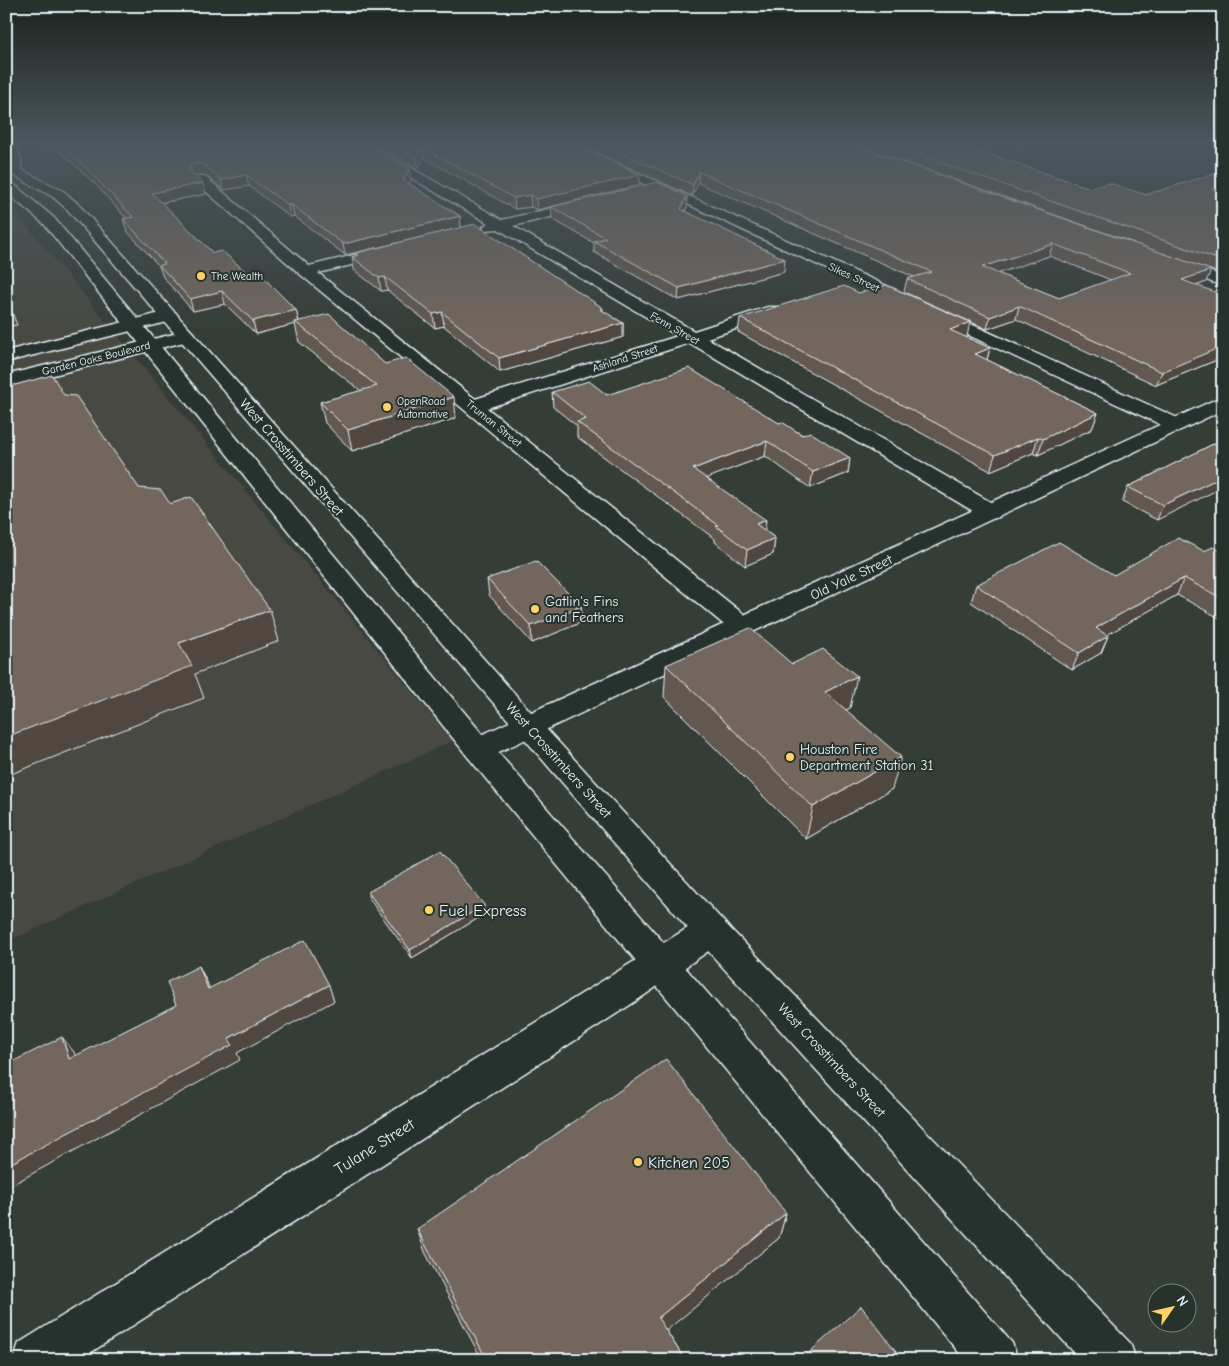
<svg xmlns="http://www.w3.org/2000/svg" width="1229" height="1366" viewBox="0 0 1229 1366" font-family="'Comic Neue',sans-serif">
<rect width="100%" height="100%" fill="#353d37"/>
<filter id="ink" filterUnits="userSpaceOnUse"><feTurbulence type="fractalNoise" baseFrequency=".02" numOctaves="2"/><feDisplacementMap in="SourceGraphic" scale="10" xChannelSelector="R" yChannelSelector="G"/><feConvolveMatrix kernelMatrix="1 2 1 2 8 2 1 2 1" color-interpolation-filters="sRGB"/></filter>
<g filter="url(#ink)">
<path fill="#474942" d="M6,205l6,3 441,533 -447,201z"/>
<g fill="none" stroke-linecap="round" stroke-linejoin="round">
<g stroke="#e8f1f8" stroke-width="3">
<g id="minor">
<path d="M6,142h8c4,9 10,20 6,30h-10l-1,-3z"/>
<path d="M554,142h16l612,278 3,4 -3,4 -7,2 -7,-2z"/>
<path d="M378,149l124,71 85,-20 5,1 2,3 -2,3 -79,19 181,105 74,-24h12l2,4 -2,4 -73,23 292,169 3,5 -3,5 -8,2 -8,-2 -293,-174 -203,65 265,213 4,6 -4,6 -9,2 -9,-2 -434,-359 -108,-95 2,-3h10l105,90 79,-19 5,2 3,3 -3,3 -75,18 157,126 203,-63 -180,-107 -13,1 -2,-3 5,-4 -114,-67 -2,-3 2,-3z"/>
<path d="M1172,258l51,18v10l-56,-20 -3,-3z"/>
<path d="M711,916l12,5 5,10 -5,10 -90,62 -554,357h-66l6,-17 680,-422z"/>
</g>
</g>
<g stroke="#e8f1f8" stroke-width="3">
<g id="tertiary">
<path d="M169,311l6,1 3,4 -3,4 -169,42v-11z"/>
<path d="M186,331l6,1 3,4 -3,4 -186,47v-12z"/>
<path d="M1223,396v14l-735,347 -10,3 -10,-3 -5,-8 5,-8z"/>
</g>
</g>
<g stroke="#e8f1f8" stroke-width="3">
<g id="secondary">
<path d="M6,162l57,29 15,13 460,516 185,201 407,422 6,17h-55l-382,-419 -631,-731 -15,-13 -47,-26z"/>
<path d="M6,181l5,1 43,36 434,523 524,602 6,17h-53l-497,-603 -424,-533 -38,-32z"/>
</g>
</g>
<use href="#minor" fill="#26332d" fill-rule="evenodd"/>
<use href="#tertiary" fill="#26332d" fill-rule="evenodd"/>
<use href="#secondary" fill="#26332d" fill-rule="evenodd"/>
</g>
<g fill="#625850" stroke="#e8f1f8" fill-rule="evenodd">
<path d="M39,142h324l48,38 -2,4 51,32 1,12 142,80v3l20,12v14l-123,35 -56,-46 -9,2 -48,-38 -6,1 -27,-21 -2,-13 4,-1v-3l-11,2 -51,-39 -4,1 -41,-31 -25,4 -19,-15h-11l12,19 -44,9 51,50 40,25 43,32 3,11 86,43 71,54 -104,33 -27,-28 -5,-21 41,-11 -62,-49 -4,-18 -39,10 -31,-30 -32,7 -30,-34 -4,-11 -32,-35 -4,-12h4l-34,-37 -41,-38 -10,1z"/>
<path d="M373,142h199l67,43 -102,25 -6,-3 -16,2 -91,-51 -6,10z"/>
<path d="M574,142h270l290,101 -284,-101h102l138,46 56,7 77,-24v103l-12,-4 -5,12 -10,4 23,73 -63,26 -140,-66 -29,10 -83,-37 3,-13 7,-2 -216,-94 -6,13zM1049,256l62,24 -52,18 -62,-25z"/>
<path d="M551,207h136l-2,4 99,61 -106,28 -84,-48v-9l-42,-24z"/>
<path d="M859,293l108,44h-1l24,11 -3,12 111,53 -6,16 -54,26 -5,-2 -43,18 -252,-139 2,-14z"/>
<path d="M552,392l55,3 172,28 71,35 -2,15 -38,15 -45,-32 -58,22 58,53 10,7 -2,16 -28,12 -30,-24v-3l-138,-102v-11l-24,-19z"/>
<path d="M1223,439l-66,81 -35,-18 6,-15z"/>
<path d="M1204,551l19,1v68l-46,-25 -71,40 2,1 -7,17 -29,17 -101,-68 5,-17 138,-10z"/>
<path d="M487,579l94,27 1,16 -50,21 -43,-48z"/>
<path d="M792,664l58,44 -4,2 46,79 -86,50 -142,-142 2,-32z"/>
<path d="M368,892l117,22 -73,44 -42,-58z"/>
<path d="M786,1213l-7,25 -113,92 19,30h-203l-57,-108 -8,-23z"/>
</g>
<g fill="#504741" stroke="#e8f1f8">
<path d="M41,142h11v2l-10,1z"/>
<path d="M423,148l1,10 -6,10 -1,-10z"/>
<path d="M190,164l2,11 -4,-5z"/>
<path d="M410,169l1,11 -7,11 -1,-11z"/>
<path d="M699,172l-1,11 -6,13 1,-11z"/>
<path d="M246,175l3,11 -25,4 -3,-10z"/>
<path d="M640,175l-1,10 -102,25 -1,-11z"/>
<path d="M203,183l3,11 -51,10 -3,-11z"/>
<path d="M530,195l1,12 -16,2 -1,-11z"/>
<path d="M687,196v11l-6,14v-12z"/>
<path d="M288,205h4l2,11 -4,1z"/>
<path d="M460,216l1,12 -116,27 -2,-11z"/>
<path d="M1053,244l-4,12 -70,24 3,-13z"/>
<path d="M785,259l-1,13 -106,28 1,-12z"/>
<path d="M1211,270l-5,12 -29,11 5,-13z"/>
<path d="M385,277l2,13 -6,1 -2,-13z"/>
<path d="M222,291l3,13 -32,7 -3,-12z"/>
<path d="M6,298l11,27 -11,2z"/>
<path d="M1019,306l-3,13 -29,10 3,-12z"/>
<path d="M296,310l3,13 -4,-1v2l-39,10 -3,-13z"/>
<path d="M442,312l2,14 -9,2 -2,-14z"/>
<path d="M970,322l-3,15 -20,7 3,-14z"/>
<path d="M623,323v14l-123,35 -1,-14z"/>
<path d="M1223,339v12l-4,8 -63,26 6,-13 54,-30z"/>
<path d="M990,348l-4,15 -11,-9z"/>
<path d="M454,397l2,21 -104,33 -4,-21z"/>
<path d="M1098,413l-6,16 -54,26 5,-16z"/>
<path d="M1038,437l-5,16 -43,18 5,-16z"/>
<path d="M767,441l-2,15 -73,28 1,-15z"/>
<path d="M850,458l-2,15 -38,15 3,-16z"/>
<path d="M1223,476v11l-66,33 6,-15z"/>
<path d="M766,520l-2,16 -8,-12z"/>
<path d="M775,538l-2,16 -28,12 2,-16z"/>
<path d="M1184,578l-7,17 -88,50 7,-17z"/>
<path d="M581,606l1,16 -50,21 -1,-17z"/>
<path d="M270,610l9,31 -84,33 9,24 -198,78v-39l173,-94z"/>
<path d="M1108,636l-7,17 -29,17 7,-17z"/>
<path d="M857,676l-7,32 -31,16 6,-32z"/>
<path d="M901,757l-9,32 -86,50 7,-32z"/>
<path d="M484,905l1,9 -73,44 -2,-8z"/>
<path d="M199,966l8,16 9,23 -8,-16z"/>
<path d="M329,985l5,16 -97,52 3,7 -234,128v-22l223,-128z"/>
<path d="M62,1037l12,15 7,23 -12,-16z"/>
<path d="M786,1213l-7,25 -123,101 2,-21z"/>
</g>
<g fill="#72665d" stroke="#e8f1f8" fill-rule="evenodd">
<path d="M58,142h305l47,27 -7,11 57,36 -117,28 -51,-39h-4l-42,-30 -25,5 -18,-16h-13l-2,6 15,13 -51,10 61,60 9,-2 31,27 9,-2 34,34 -43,11 -31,-30 -32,8 -31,-34 6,-1 -42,-45 10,-2 -44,-46z"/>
<path d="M389,142h183l68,33 -104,24 -6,-4 -16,3 -91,-50 -6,10z"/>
<path d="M597,142h247l367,128 -29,10 41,15v44l-7,3 7,2v2l-61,26 -143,-66 -29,11 -83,-38 25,-7 -233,-100 -6,13zM1053,244l77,29 -71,25 -77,-31z"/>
<path d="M880,142h72l138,46 19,-5 37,12 77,-24v18h-11l11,4v68z"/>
<path d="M657,182l30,14 -6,13 104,50 -106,29 -85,-47 12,-3 -55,-31z"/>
<path d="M475,224l128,84 -3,1 23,14 -124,35 -57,-46 -9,2 -48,-37 -6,1 -27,-21 7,-2 -3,-2z"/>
<path d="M886,285l84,37 -20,8 40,18 -15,6 123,59 -55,26 -5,-2 -43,18 -255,-137 104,-32 15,7z"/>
<path d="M329,314l56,50 21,-6 48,39 -106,33 -28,-28 57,-16 -82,-64z"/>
<path d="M689,368l90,55 3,-1 20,13 8,-3 40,26 -37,14 -46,-31 -74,28 73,51 -10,4 19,14 -28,12 -31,-24 2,-1 -141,-103 9,-3 -34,-27 37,-11 18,14z"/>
<path d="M52,375l12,20 12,1 63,92 22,2 9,14 21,-7 79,113 -91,33 13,23 -186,71v-353l9,1z"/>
<path d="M1223,439v37l-60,29 -35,-18z"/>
<path d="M1178,538l26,13 9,-4 10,5v47l-39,-21 -88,50 12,8 -29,17 -103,-68 83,-43 55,33z"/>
<path d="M536,561l45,45 -50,20 -44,-47z"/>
<path d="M750,628l42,36 31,-15 34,27 -32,16 76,65 -88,50 -147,-142z"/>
<path d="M440,851l44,54 -74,45 -42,-58z"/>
<path d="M305,940l24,45 -100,53 3,7 -226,121v-101l56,-28 7,22 107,-54 -9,-23 32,-16 9,23z"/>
<path d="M666,1059l120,154 -128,105 27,42h-198l-70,-131z"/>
<path d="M861,1306l42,54h-102z"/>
</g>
</g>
<linearGradient id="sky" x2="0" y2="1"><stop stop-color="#1d221e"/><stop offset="0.43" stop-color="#4b575e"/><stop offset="1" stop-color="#4b575e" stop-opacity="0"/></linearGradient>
<rect width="1229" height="333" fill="url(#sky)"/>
<g fill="#ffd166" stroke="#26332d" stroke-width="2">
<circle cx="201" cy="276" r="5"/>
<circle cx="387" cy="407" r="5"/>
<circle cx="535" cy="609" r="5"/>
<circle cx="790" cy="757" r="5"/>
<circle cx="429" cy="910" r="5"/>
<circle cx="638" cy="1162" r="5"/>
</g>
<g text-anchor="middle" stroke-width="4" stroke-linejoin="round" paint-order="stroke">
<g font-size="11" fill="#e8f1f8" stroke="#26332d" text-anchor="start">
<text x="211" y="280">The Wealth</text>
<text x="397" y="405">OpenRoad<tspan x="397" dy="13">Automotive</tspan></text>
</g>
<g font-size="11" fill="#e8f1f8" stroke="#26332d">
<text transform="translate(854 277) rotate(25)" y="4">Sikes Street</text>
<text transform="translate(675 328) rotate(30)" y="4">Fenn Street</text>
<text transform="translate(96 358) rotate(-14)" y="4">Garden Oaks Boulevard</text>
<text transform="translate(625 358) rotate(-18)" y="4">Ashland Street</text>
<text transform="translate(494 423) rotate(39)" y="4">Truman Street</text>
</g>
<g font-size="14" fill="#e8f1f8" stroke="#26332d">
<text transform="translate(292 457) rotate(49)" y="5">West Crosstimbers Street</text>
<text transform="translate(851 577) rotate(-25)" y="5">Old Yale Street</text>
<text transform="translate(559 760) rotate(48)" y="5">West Crosstimbers Street</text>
<text transform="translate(832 1060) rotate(47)" y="5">West Crosstimbers Street</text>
</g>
<g font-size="14" fill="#e8f1f8" stroke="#26332d" text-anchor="start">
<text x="545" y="606">Gatlin's Fins<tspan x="545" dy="16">and Feathers</tspan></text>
<text x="800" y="754">Houston Fire<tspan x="800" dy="16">Department Station 31</tspan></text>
</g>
<g font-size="16" fill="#e8f1f8" stroke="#26332d" text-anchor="start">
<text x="439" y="916">Fuel Express</text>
<text x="648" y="1168">Kitchen 205</text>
</g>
<g font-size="16" fill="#e8f1f8" stroke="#26332d">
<text transform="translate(374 1146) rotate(-32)" y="6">Tulane Street</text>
</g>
</g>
<rect width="1229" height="1366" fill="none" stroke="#26332d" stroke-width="25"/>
<rect x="12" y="12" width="1204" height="1341" fill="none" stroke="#e8f1f8" stroke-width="2" filter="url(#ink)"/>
<g transform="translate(1172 1308) rotate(56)"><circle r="24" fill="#26332d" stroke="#747f7e"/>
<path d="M0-4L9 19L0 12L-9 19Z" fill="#ffd166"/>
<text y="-8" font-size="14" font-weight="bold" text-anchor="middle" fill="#e8f1f8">N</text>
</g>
</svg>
